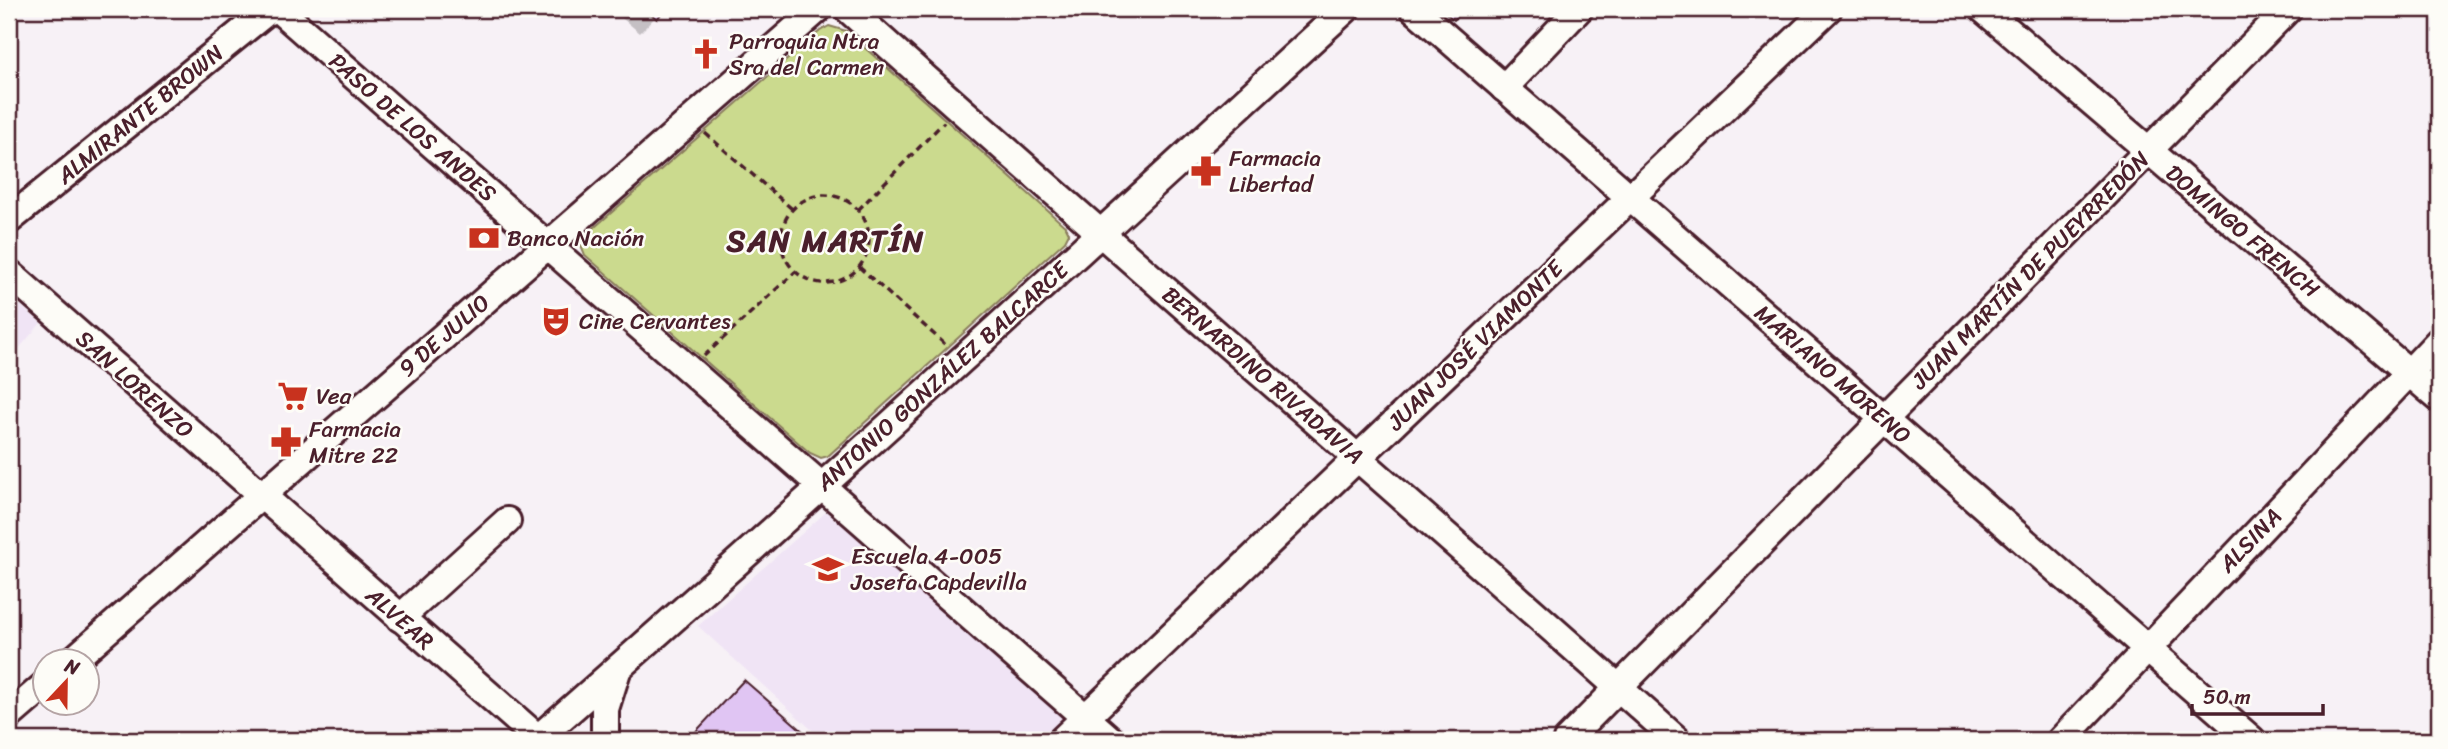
<svg xmlns="http://www.w3.org/2000/svg" width="2448" height="749" viewBox="0 0 2448 749" font-family="Sriracha,sans-serif">
<rect width="100%" height="100%" fill="#f7f1f6"/>
<filter id="ink" filterUnits="userSpaceOnUse"><feTurbulence type="fractalNoise" baseFrequency=".0143" numOctaves="2"/><feDisplacementMap in="SourceGraphic" scale="14" xChannelSelector="R" yChannelSelector="G"/><feConvolveMatrix kernelMatrix="1 2 1 2 8 2 1 2 1" color-interpolation-filters="sRGB"/></filter>
<g filter="url(#ink)">
<g fill="#f0e4f5">
<path d="M9,296l32,27 -32,37z"/>
<path d="M826,512l240,203 -27,25h-216l-125,-114z"/>
</g>
<path fill="#cbda8e" stroke="#8a7c5c" stroke-width="2" d="M829,26l17,5 220,196 3,6 -4,8 -237,215 -7,2 -11,-5 -225,-198 -4,-10 7,-12 232,-202z"/>
<g fill="#0003">
<path d="M611,9h52l-23,24z"/>
<path d="M1416,9h46l-21,21z"/>
<path d="M744,682l66,58h-121z"/>
</g>
<g fill="#e0c5f3" stroke="#4a1f2b" stroke-width="2">
<path d="M645,9h20l-8,10z"/>
<path d="M1441,9h24l-11,11z"/>
<path d="M744,680l69,60h-125z"/>
</g>
<g fill="none" stroke-linecap="round" stroke-linejoin="round">
<g stroke="#4a1f2b" stroke-width="32">
<g id="minor">
<path d="M278,9l833,731"/>
<path d="M848,9c274,247 555,485 829,731"/>
<path d="M1414,9l838,731"/>
<path d="M1983,9l456,389"/>
<path d="M1504,88l75,-79"/>
<path d="M9,220l261,-211"/>
<path d="M9,273l531,467"/>
<path d="M400,618l107,-97"/>
<path d="M71,662l747,-653"/>
<path d="M9,716l37,-32"/>
<path d="M536,740c274,-239 541,-486 810,-731"/>
<path d="M605,740v-31l12,-38"/>
<path d="M1062,740l766,-731"/>
<path d="M1567,740l721,-731"/>
<path d="M2061,740l378,-399"/>
</g>
</g>
<g stroke="#4a1f2b" stroke-width="3.5" stroke-dasharray="7 5" stroke-linecap="butt">
<path d="M705,133l87,76"/>
<circle cx="825" cy="239" r="44"/>
<path d="M858,210l86,-88"/>
<path d="M859,267l88,79"/>
<path d="M704,356l91,-84"/>
</g>
<use href="#minor" stroke="#fdfcf7" stroke-width="26"/>
</g>
</g>
<defs>
<g id="church-bare" transform="scale(2.415)"><path d="M-1.2-6h2.4v3.5h3.3v2.4h-3.3V6h-2.4V-.1h-3.3v-2.4h3.3Z" fill="#c8321e" stroke="#fdfcf7" stroke-width="2.5" paint-order="stroke"/></g>
<g id="pharmacy-bare" transform="scale(2.415)"><path d="M-2-6h4v4h4v4h-4v4h-4v-4h-4v-4h4Z" fill="#c8321e" stroke="#fdfcf7" stroke-width="2.5" paint-order="stroke"/></g>
<g id="bank-bare" transform="scale(2.415)"><path d="M-6-4H6V4H-6ZM0-2.3a2.3 2.3 0 1 0 0 4.6a2.3 2.3 0 1 0 0-4.6Z" fill="#c8321e" stroke="#fdfcf7" stroke-width="2.5" paint-order="stroke"/></g>
<g id="theatre-bare" transform="scale(2.415)"><path d="M-5-5.5Q0-4 5-5.5V0Q5 5 0 6Q-5 5-5 0ZM-3.3-2.5H-1v1.5H-3.3ZM1-2.5H3.3v1.5H1ZM-2.8 1Q0 5.5 2.8 1Z" fill="#c8321e" stroke="#fdfcf7" stroke-width="2.5" paint-order="stroke"/></g>
<g id="supermarket-bare" transform="scale(2.415)"><path d="M-6-5.5h2.5l.6 2H6L4.5 2H-2.5L-4.4-4H-6ZM-1.5 3.2a1.3 1.3 0 1 0 .1 0ZM3 3.2a1.3 1.3 0 1 0 .1 0Z" fill="#c8321e" stroke="#fdfcf7" stroke-width="2.5" paint-order="stroke"/></g>
<g id="school-bare" transform="scale(2.415)"><path d="M0-5L7-2L0 1L-7-2ZM-4 1L0 2.5L4 1V4Q0 6-4 4Z" fill="#c8321e" stroke="#fdfcf7" stroke-width="2.5" paint-order="stroke"/></g>
</defs>
<g fill-rule="evenodd">
<use href="#church-bare" x="706" y="54"/>
<use href="#pharmacy-bare" x="1206" y="171"/>
<use href="#bank-bare" x="484" y="238"/>
<use href="#theatre-bare" x="556" y="321"/>
<use href="#supermarket-bare" x="293" y="396"/>
<use href="#pharmacy-bare" x="286" y="442"/>
<use href="#school-bare" x="828" y="569"/>
</g>
<g text-anchor="middle" stroke-width="5" stroke-linejoin="round" paint-order="stroke">
<g font-size="23" fill="#4a1f2b" stroke="#fdfcf7" text-anchor="start">
<text x="729" y="49">Parroquia Ntra<tspan x="729" dy="26">Sra del Carmen</tspan></text>
<text x="1229" y="166">Farmacia<tspan x="1229" dy="26">Libertad</tspan></text>
<text x="507" y="246">Banco Nación</text>
<text x="579" y="329">Cine Cervantes</text>
<text x="316" y="404">Vea</text>
<text x="309" y="437">Farmacia<tspan x="309" dy="26">Mitre 22</tspan></text>
<text x="851" y="564">Escuela 4-005<tspan x="851" dy="26">Josefa Capdevilla</tspan></text>
</g>
<g font-size="23" fill="#4a1f2b" stroke="#fdfcf7">
<text transform="translate(140 114) rotate(-39)" y="8">ALMIRANTE BROWN</text>
<text transform="translate(413 127) rotate(41)" y="8">PASO DE LOS ANDES</text>
<text transform="translate(2243 231) rotate(40)" y="8">DOMINGO FRENCH</text>
<text transform="translate(2030 270) rotate(-45)" y="8">JUAN MARTÍN DE PUEYRREDÓN</text>
<text transform="translate(444 335) rotate(-41)" y="8">9 DE JULIO</text>
<text transform="translate(1475 345) rotate(-44)" y="8">JUAN JOSÉ VIAMONTE</text>
<text transform="translate(1833 374) rotate(41)" y="8">MARIANO MORENO</text>
<text transform="translate(1263 375) rotate(41)" y="8">BERNARDINO RIVADAVIA</text>
<text transform="translate(942 376) rotate(-42)" y="8">ANTONIO GONZÁLEZ BALCARCE</text>
<text transform="translate(135 384) rotate(42)" y="8">SAN LORENZO</text>
<text transform="translate(2250 540) rotate(-46)" y="8">ALSINA</text>
<text transform="translate(400 618) rotate(41)" y="8">ALVEAR</text>
</g>
<g font-size="30" font-weight="bold" letter-spacing="2" fill="#4a1f2b" stroke="#fdfcf7">
<text x="826" y="251">SAN MARTÍN</text>
</g>
</g>
<rect width="2448" height="749" fill="none" stroke="#fdfcf7" stroke-width="35"/>
<rect x="18" y="18" width="2413" height="714" fill="none" stroke="#4a1f2b" stroke-width="2.5" filter="url(#ink)"/>
<g transform="translate(66 682) rotate(22)"><circle r="33" fill="#fdfcf7" stroke="#b5a4a5" stroke-width="2"/>
<path d="M0-5L12 26L0 18L-12 26Z" fill="#c8321e"/>
<text y="-10" font-size="19" font-weight="bold" text-anchor="middle" fill="#4a1f2b">N</text>
</g>
<path d="M2192 704v10h131v-10" fill="none" stroke="#4a1f2b" stroke-width="3.5"/>
<text x="2203" y="704" font-size="21" fill="#4a1f2b" stroke="#fdfcf7" stroke-width="5" paint-order="stroke">50 m</text>
</svg>
